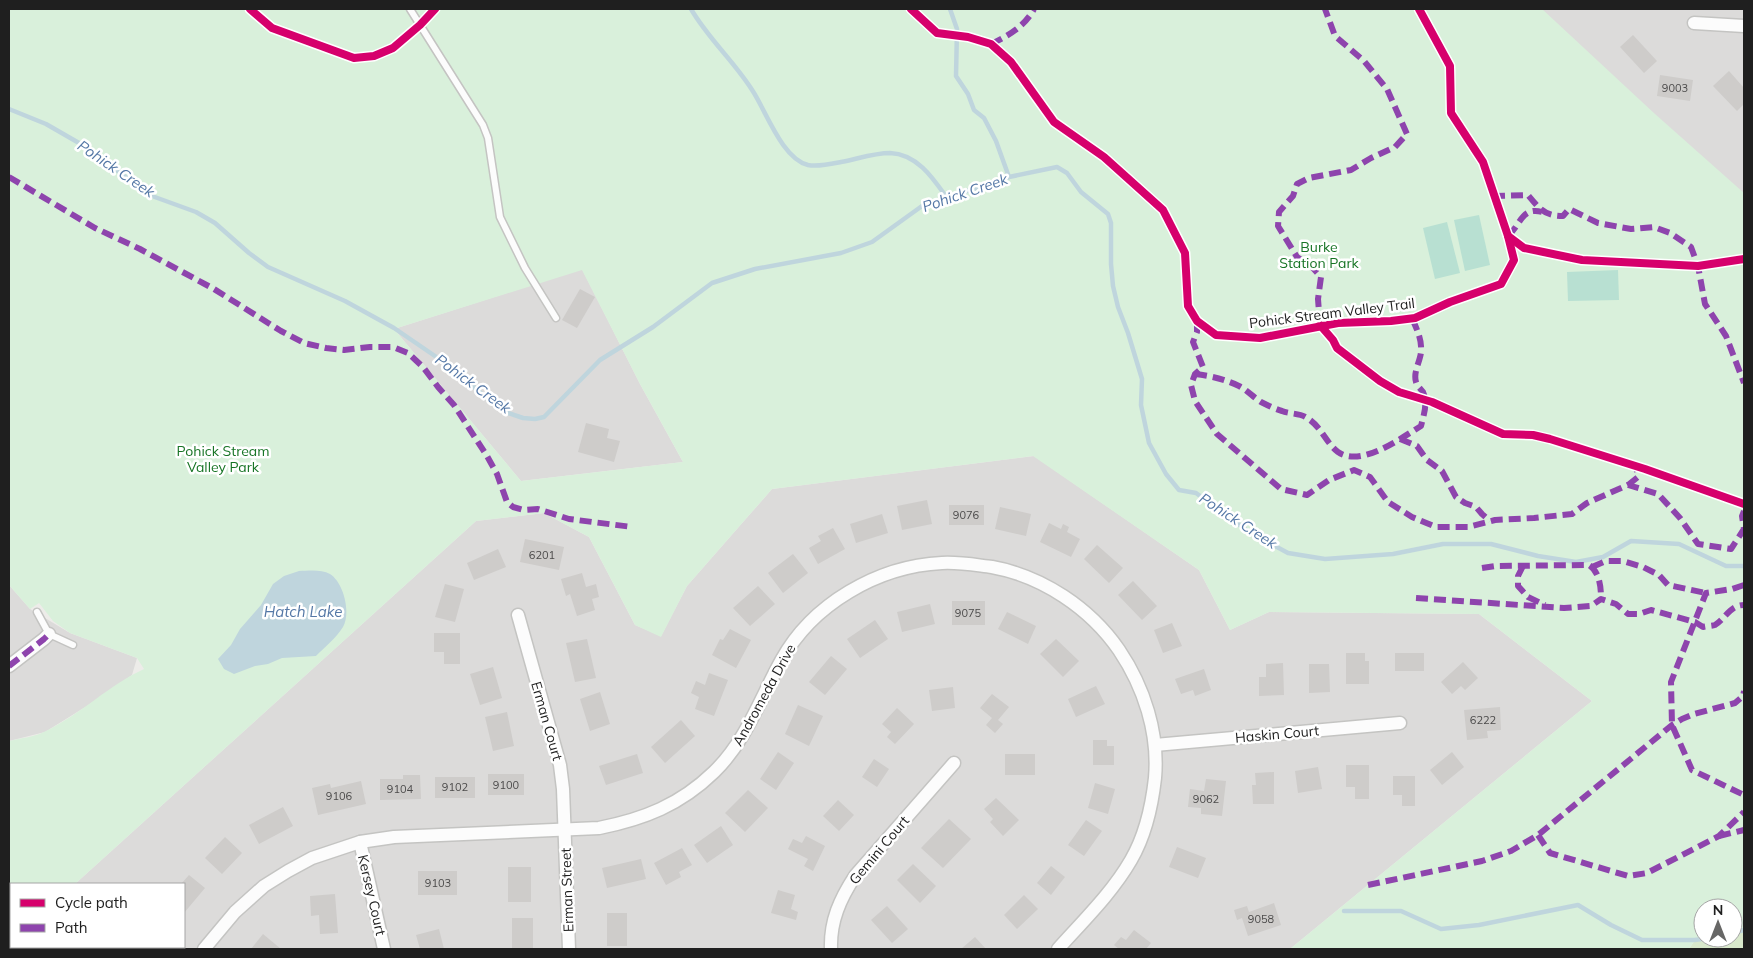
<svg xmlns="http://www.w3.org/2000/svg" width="1753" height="958" viewBox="0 0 1753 958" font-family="Mulish,sans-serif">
<rect width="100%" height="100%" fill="#edece9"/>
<g fill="#dcdbda">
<path d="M1522,9h222v186z"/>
<path d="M582,269l58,115 43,78 -162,19 -127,-152z"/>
<path d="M1034,456l165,114 31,60 39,-18 210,2 113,87 -302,248h-1281v-5l2,-2v5h173v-63h-109l401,-363 68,-8 45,24 46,88 26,11 26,-50 85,-97z"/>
<path d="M9,585l21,24 40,24 67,25 -5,17 -37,26 -50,31 -36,9z"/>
</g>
<path fill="#d8e8cb" d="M1744,867v82h-55l14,-21v10h30v-30z"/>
<path fill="#d9f0db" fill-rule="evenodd" d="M9,9h1533l113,105 89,79v739l-11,-11v-13h-30v28l-8,4 -6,9h-399l302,-248 -113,-87 -210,-2 -39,18 -31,-60 -166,-114 -261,33 -85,97 -26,51 -26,-12 -46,-88 -45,-24 -68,8 -401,363h-64v58l-2,2v-203c12,-3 26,-4 37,-10 35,-17 63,-46 98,-62l-7,-11 -67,-25 -17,-12 -14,-18 -9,6 -21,-24zM582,270l58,114 43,78 -162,19 -127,-152z"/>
<g fill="#b8e0d2">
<path d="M1479,215l11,50 -25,6 -11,-51z"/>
<path d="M1447,222l13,51 -25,6 -12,-51z"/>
<path d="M1618,270l1,30 -51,1 -1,-29z"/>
</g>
<path fill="#bfd5dd" d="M299,571c9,0 22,-2 31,3 14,9 21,39 13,53 -7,11 -18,20 -27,29l-34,2 -14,6 -13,2 -21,8 -10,-5 -6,-10 13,-14 9,-16 21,-24 12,-21 11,-8z"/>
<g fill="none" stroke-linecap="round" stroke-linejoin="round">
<g stroke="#bfd5dd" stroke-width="4.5">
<path d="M691,9c18,31 45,54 63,84 13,21 29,66 54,72 10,2 23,-1 33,-3 16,-3 33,-9 49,-9 27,1 43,25 57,45"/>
<path d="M950,9l7,20 -1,47 12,18 6,16 10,8 12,23 13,36"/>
<path d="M9,109l37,15 33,19 73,53 44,16 19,11 34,30 19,14 77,34 49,27 57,39 40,35 17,11 15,5 12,1 9,-2 56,-57 53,-33 59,-44 43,-14 86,-16 31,-11 50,-36 87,-29 48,-10 10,6 14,19 27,22 3,9v41l2,22 5,21 10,26 14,46 -1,26 8,38 17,31 13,16 17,3 53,39 39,21 37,6 68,-5 50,-10h48l47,12 38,6 27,-5 28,-16 48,3 47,22h18"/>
<path d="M1344,911h57l40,18 38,-4 99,-20 33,20 31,15h53l14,-2"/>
<path d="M1733,933l11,-3"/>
</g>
</g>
<g fill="#ceccca">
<path d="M1633,35l24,26 -13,12 -24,-26z"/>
<path d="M1729,71l15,17v16l-7,7 -24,-25z"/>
<path d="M1660,75l33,5 -3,21 -33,-5z"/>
<path d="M580,289l15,8 -18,31 -15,-8z"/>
<path d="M586,423l23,6 -2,9 13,3 -6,21 -36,-10z"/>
<path d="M927,500l5,24 -30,6 -5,-24z"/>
<rect x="949" y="505" width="35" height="20"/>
<path d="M1000,507l31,7 -5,22 -31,-7z"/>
<path d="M882,514l6,19 -32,10 -6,-19z"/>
<path d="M1049,523l12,6 2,-5 6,3 -2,5 13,7 -9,18 -31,-15z"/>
<path d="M833,528l12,21 -27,15 -9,-16 12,-7 -3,-5z"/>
<path d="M525,539l39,8 -5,23 -39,-8z"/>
<path d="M1097,545l26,23 -14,15 -25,-24z"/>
<path d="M498,549l8,18 -32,13 -7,-17z"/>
<path d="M793,554l15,19 -25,20 -15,-20z"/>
<path d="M582,573l4,14 10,-3 3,13 -7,2 3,11 -18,6 -7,-22 -4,2 -5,-17z"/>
<path d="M1133,581l24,25 -15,14 -24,-25z"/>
<path d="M445,584l19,5 -9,33 -20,-5z"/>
<path d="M758,586l17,18 -25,22 -17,-18z"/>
<rect x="952" y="601" width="33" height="24"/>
<path d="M930,604l5,20 -33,8 -5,-20z"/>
<path d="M1007,612l29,14 -8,18 -30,-15z"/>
<path d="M875,620l13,19 -28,19 -13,-19z"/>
<path d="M1172,623l10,23 -19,7 -9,-23z"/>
<path d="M730,629l21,11 -15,28 -24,-13 8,-16 3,1z"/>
<path d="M434,633h26v31h-16v-12h-10z"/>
<path d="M587,639l9,39 -21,4 -9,-39z"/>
<path d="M1056,639l23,22 -16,16 -23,-23z"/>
<path d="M1346,653h19v8h4v23h-23z"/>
<rect x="1395" y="653" width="29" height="18"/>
<path d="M831,656l16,13 -22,26 -16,-13z"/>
<path d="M1463,662l15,16 -13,12 -4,-4 -9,8 -11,-12z"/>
<path d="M1283,663l1,32 -25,1v-19h7v-13z"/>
<path d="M1309,664h20l1,28 -21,1z"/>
<path d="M493,667l9,31 -22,7 -10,-31z"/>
<path d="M1204,669l7,21 -16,6 -2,-6 -12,4 -6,-15z"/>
<path d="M709,673l19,7 -14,36 -19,-7 4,-12 -8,-4 5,-12 9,4z"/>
<path d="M1096,686l9,18 -29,13 -8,-18z"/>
<path d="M953,687l2,21 -23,3 -3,-21z"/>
<path d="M600,692l10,32 -20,7 -10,-32z"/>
<path d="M992,694l17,13 -11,13 5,4 -8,9 -9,-8 6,-7 -12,-10z"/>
<path d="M798,705l25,11 -14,30 -24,-12z"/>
<path d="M1500,707l1,23 -14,1 1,7 -21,2 -3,-30z"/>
<path d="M897,708l17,16 -19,20 -8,-7 4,-5 -9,-8z"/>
<path d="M507,712l7,34 -21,5 -8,-34z"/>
<path d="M681,720l14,16 -30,27 -14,-16z"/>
<path d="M1093,740h14v6h7v19h-21z"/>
<path d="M778,752l16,11 -18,27 -16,-11z"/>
<path d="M1452,752l12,15 -22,18 -12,-15z"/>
<path d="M637,754l6,19 -37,12 -7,-19z"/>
<rect x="1005" y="754" width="30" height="21"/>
<path d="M874,759l15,10 -12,18 -15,-10z"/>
<path d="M1346,765h23v34h-14v-12h-9z"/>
<path d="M1318,767l4,22 -24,4 -3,-22z"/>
<path d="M1274,772v32h-21l-1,-19h4l-1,-12z"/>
<rect x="488" y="774" width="36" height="21"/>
<path d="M403,775h17l1,24 -41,1v-21h23z"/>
<path d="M1393,776h22v30h-13v-11h-9z"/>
<rect x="435" y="777" width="40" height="21"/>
<path d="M1206,779l20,2 -4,35 -21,-2v-6l-13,-1 2,-18 14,2z"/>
<path d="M361,781l5,23 -48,11 -6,-27 18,-4 1,4z"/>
<path d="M1095,783l20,6 -7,25 -20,-6z"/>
<path d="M748,790l20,18 -23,24 -20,-19z"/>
<path d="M996,798l23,22 -16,16 -13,-14 3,-3 -9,-10z"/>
<path d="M838,800l16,15 -15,16 -16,-15z"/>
<path d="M283,807l10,19 -34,18 -10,-19z"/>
<path d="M949,819l22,20 -28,29 -22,-20z"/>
<path d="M1086,820l16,11 -18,25 -16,-11z"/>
<path d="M721,826l12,19 -26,18 -13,-18z"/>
<path d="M806,836l19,10 -12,25 -9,-5 4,-7 -20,-10 5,-10 9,4z"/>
<path d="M225,837l17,16 -20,21 -17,-16z"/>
<path d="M1177,847l29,11 -8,20 -29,-11z"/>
<path d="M682,848l10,17 -13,7 2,5 -15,8 -12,-22z"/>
<path d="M641,859l5,20 -39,9 -5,-20z"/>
<path d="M913,864l23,22 -16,17 -23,-23z"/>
<path d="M1051,866l14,11 -14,18 -14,-12z"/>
<rect x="508" y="867" width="23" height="35"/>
<rect x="418" y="871" width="39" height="24"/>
<path d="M189,875l16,13 -21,25v-29h-3z"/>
<path d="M778,890l17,5 -4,14 7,3 -2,8 -25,-7z"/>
<path d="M335,894l3,39 -18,1 -1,-19 -8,1 -1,-20z"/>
<path d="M1024,895l14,14 -21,20 -13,-14z"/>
<path d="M1274,903l7,22 -33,11 -6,-18 -5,2 -3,-10 13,-4 2,6z"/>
<path d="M887,906l21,23 -16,14 -21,-23z"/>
<rect x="607" y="913" width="20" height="33"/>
<rect x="512" y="918" width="21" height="31"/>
<path d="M439,929l5,20h-24l-4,-14z"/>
<path d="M1134,930l17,13 -5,6h-27l-5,-4 7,-8 5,3z"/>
<path d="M263,934l18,15h-30z"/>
<path d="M975,937l11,12h-25z"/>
</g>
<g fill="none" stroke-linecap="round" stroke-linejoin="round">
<g stroke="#c4c4c2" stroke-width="9">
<g id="service">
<path d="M410,9l73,116 5,13 12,79 25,51 31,50"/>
<path d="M37,612l12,22 24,11"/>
</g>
</g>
<g stroke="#c4c4c2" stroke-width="15">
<g id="minor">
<path d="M1694,23l50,3"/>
<path d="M518,615l42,150 3,24 6,160"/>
<path d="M9,666l35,-27 5,-5"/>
<path d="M1155,745l245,-22"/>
<path d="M360,842l24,107"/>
<path d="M204,949l31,-37 29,-26 24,-15 24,-13 48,-16 34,-5 205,-9c45,-9 81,-23 115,-56 32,-31 46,-73 67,-111 31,-57 97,-95 161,-98 17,-1 33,2 50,4 50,9 98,41 127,83 25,37 40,83 36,128 -3,27 -10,58 -24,82 -19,33 -48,61 -73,89"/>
<path d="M831,949c-1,-28 9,-50 24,-73l99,-113"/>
</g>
</g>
<use href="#service" stroke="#fcfcfc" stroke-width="6"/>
<use href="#minor" stroke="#fcfcfc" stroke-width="12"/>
<g stroke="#8e44ad" stroke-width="6" stroke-dasharray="12 6" stroke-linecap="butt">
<path d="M991,44c17,-8 34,-18 43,-35"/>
<path d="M9,177l86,51 45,21 74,40 67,42 23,12 22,5 18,2 26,-3h23l15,6 15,14 15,20 16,18 33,51 10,18 10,28 6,5 11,3 14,-1 31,10 63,8"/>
<path d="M1493,196l35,-1c11,13 16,21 35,21l6,-7 29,14 33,6 23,-2 16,6 21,14 7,19 7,38 21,32 18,47"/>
<path d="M1508,236c12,-10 14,-30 34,-24"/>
<path d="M1197,321v11l-4,10 10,25 -8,7 -4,11 4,16 22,33 64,55 26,6 22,-15 25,-10 16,7 18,25 24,15 24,10h32l27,-7 39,-2 38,-4 15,-11 41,-18 30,9 22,24 18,26 33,5 13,-20 -2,-13 2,-5"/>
<path d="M1320,325l-2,-26 3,-22 -9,-10 -15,-10 -19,-31 1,-14 14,-16 4,-12 12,-6 42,-8 20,-12 24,-11 12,-13 -20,-45 -23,-28 -29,-25 -10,-27"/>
<path d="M1195,374c16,2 29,5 44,12 8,4 14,11 22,16 6,3 14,7 21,9 7,3 18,2 25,7 14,8 19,25 31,34 23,16 63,-14 83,-26 3,-12 7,-23 2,-34 -2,-3 -6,-6 -7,-10 -3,-10 4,-20 5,-30 1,-13 -4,-22 -9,-34"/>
<path d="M1400,439l17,7 10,14 15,11 14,26 9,6 11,4 6,7 8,7"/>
<path d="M1628,485l10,-8 -2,-11"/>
<path d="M1523,566l-5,10v10l10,11 17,8"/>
<path d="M1592,567l14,-6h17l20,6 16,8 9,10 38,8"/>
<path d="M1482,568l13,-2 94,-1c11,7 12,23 12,34"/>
<path d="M1744,585l-12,4 -26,4 -35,89 1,43 20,45 52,25"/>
<path d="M1416,598l148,10 27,-2 10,-7 15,5 12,10h11l12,-4 44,12 8,5c4,-1 9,-1 12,-2 11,-7 15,-20 29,-20"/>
<path d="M9,666l35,-27 5,-5"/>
<path d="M1538,835l12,18 78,23 19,-3 72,-37 25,-24"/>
<path d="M1719,836l25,-6"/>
<path d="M1368,885l114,-24 29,-10 27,-16 134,-110 10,-6 12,-5 41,-11 8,-7 1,-5"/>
</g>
<g stroke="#fff" stroke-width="11">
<g id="cycleway">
<path d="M250,9l22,19 82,30 20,-2 19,-8 27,-23 15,-16"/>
<path d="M911,9l26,24 31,4 23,7 20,18 43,60 50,35 59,53 22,43 3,53 9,15 19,14 44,3 78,-15 53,-2 24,-3 35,-16 51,-18 13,-24 -6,-24"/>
<path d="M1419,9l31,57 1,47 32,49 25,74 16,12 58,12 116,6 46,-7"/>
<path d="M1320,325l13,15 4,8 43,33 19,11 33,10 71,32 30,1 17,4 95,30 99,35"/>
</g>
</g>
<use href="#cycleway" stroke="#d6006c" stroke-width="8"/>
</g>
<g text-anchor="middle" stroke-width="5" stroke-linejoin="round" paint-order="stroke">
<g font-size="11" fill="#4b4a4a">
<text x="1675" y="92">9003</text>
<text x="966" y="519">9076</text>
<text x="542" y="559">6201</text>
<text x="968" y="617">9075</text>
<text x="1483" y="724">6222</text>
<text x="506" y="789">9100</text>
<text x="455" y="791">9102</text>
<text x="400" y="793">9104</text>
<text x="339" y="800">9106</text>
<text x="1206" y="803">9062</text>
<text x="438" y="887">9103</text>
<text x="1261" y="923">9058</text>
</g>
<g font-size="14" fill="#177425" stroke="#fff">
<text x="1319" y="252">Burke<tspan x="1319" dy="16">Station Park</tspan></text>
<text x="223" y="456">Pohick Stream<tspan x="223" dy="16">Valley Park</tspan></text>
</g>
<g font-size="14" fill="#1f1f1f" stroke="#fff">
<text transform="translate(1332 313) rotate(-7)" y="5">Pohick Stream Valley Trail</text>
<text transform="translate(764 695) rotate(-61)" y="5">Andromeda Drive</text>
<text transform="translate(547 721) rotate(74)" y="5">Erman Court</text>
<text transform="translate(1277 734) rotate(-5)" y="5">Haskin Court</text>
<text transform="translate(879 850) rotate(-50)" y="5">Gemini Court</text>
<text transform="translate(567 890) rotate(-92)" y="5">Erman Street</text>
<text transform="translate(372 895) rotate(77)" y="5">Kersey Court</text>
</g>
<g font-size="15" font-style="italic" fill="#5578a6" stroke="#fff">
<text transform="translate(116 169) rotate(34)" y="5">Pohick Creek</text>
<text transform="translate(965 193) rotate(-19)" y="5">Pohick Creek</text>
<text transform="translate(473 384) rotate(36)" y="5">Pohick Creek</text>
<text transform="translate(1238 521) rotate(33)" y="5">Pohick Creek</text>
<text x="303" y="617">Hatch Lake</text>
</g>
</g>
<rect width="1753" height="958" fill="none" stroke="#1f1f1f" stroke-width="20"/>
<rect x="10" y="883" width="175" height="65" fill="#ffffff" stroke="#a5a5a5"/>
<rect x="20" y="899" width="25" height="8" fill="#d6006c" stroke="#a5a5a5"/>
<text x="55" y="908" font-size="15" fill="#1f1f1f">Cycle path</text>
<rect x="20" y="924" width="25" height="8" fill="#8e44ad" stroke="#a5a5a5"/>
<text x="55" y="933" font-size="15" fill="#1f1f1f">Path</text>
<g transform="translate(1718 923)"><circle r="24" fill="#ffffff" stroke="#a5a5a5"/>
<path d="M0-4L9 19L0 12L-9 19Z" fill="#676766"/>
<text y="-8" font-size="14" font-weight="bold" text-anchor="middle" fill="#1f1f1f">N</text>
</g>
</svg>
